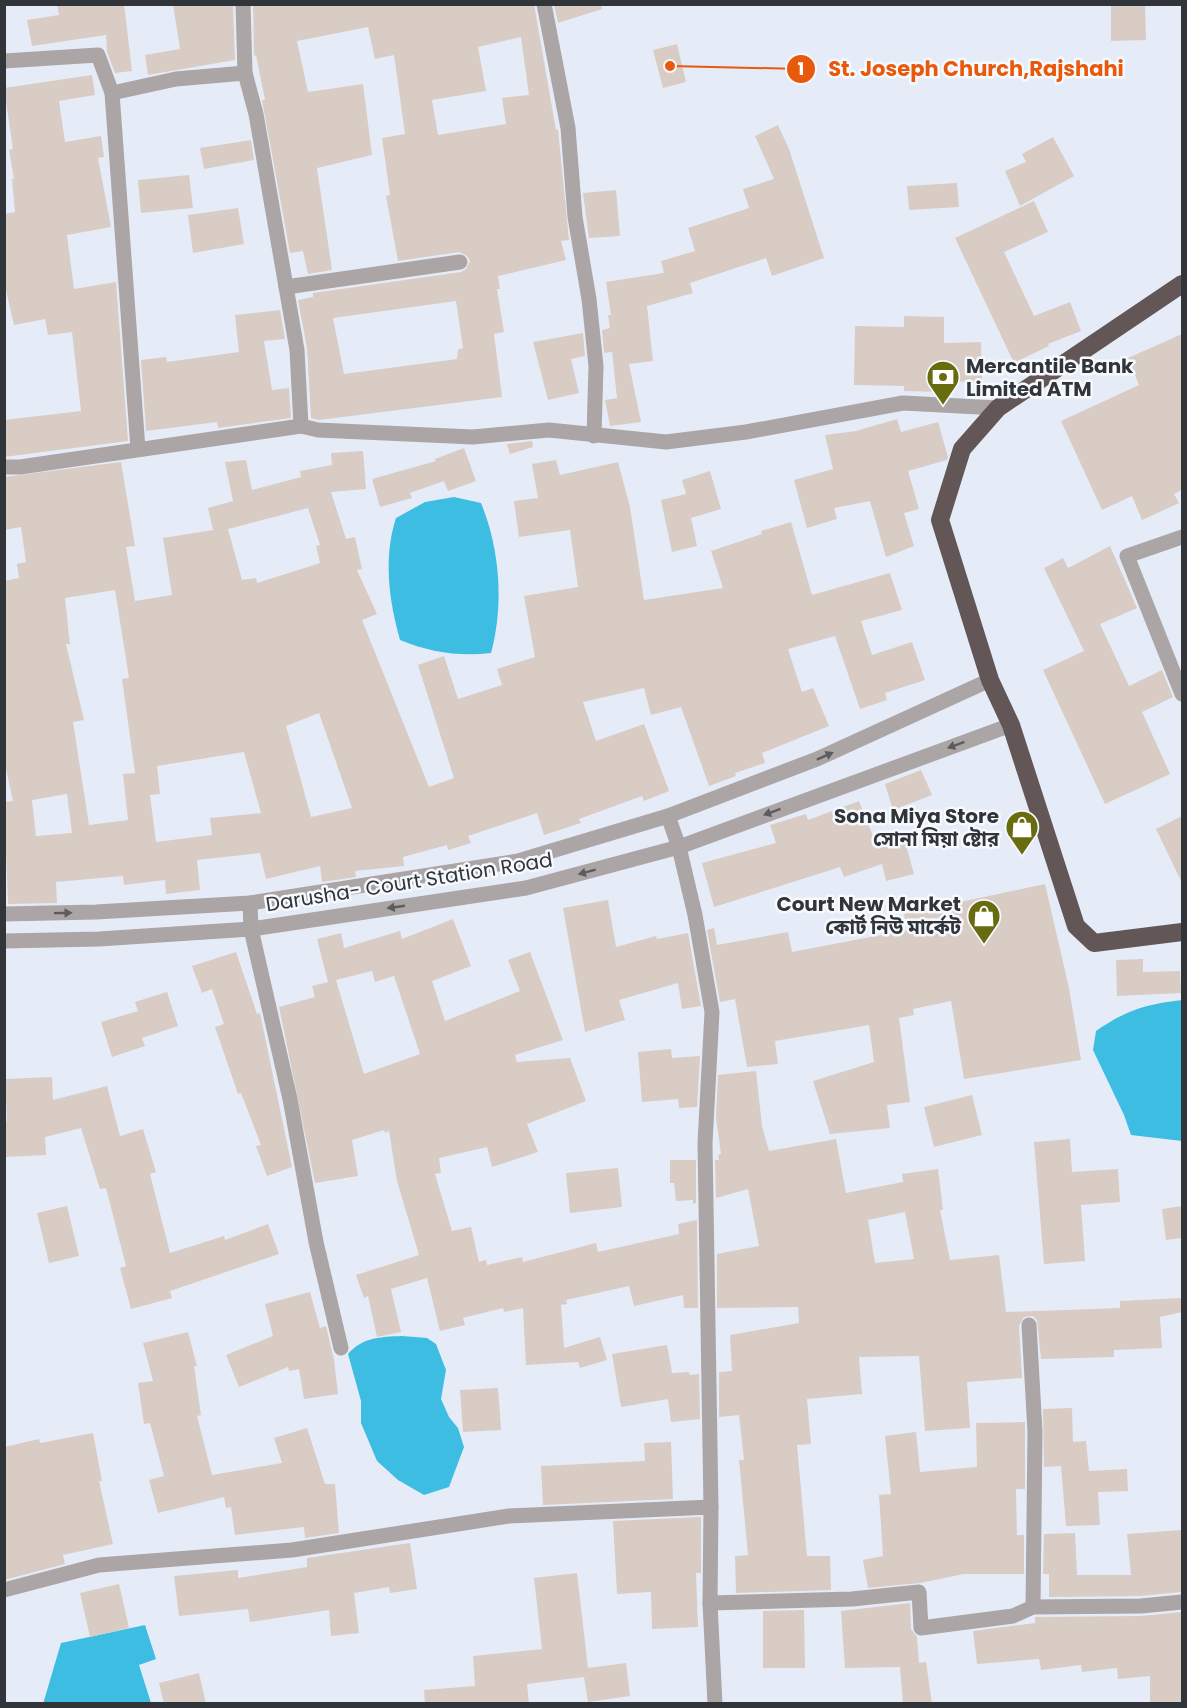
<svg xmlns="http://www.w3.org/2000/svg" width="1187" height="1708" viewBox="0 0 1187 1708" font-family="Poppins,'Noto Sans Bengali',sans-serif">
<rect width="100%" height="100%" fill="#e6ecf7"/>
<g fill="#3ebde3">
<path d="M454,497l27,6c19,46 23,102 10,150 -31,4 -62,-1 -91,-13 -11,-39 -17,-82 -4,-122l29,-16z"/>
<path d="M1182,1000v141l-51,-6 -7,-20 -31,-65 3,-19c30,-21 51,-27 86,-31z"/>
<path d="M402,1336l25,2 9,6 10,26 -5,29 8,18 9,11 6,19 -15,40 -25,8 -26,-15 -21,-19 -16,-38v-22l-13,-47c15,-17 32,-17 54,-18z"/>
<path d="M145,1625l11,34 -17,6 12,38 -108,1 18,-61z"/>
</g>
<g fill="#d8ccc5" fill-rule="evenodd">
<path d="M57,4h67l8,67 -17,2 -8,-21 -1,-17 -74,11 -5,-26 32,-5z"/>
<path d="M173,4h60l2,56 -87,15 -3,-20 35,-6z"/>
<path d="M253,4h281l22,126 2,-1 11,111 -8,1 5,19 -68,16 2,13h-3l7,43 -10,2 8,63 -183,23 -8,-2 -4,-70 -9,-48 15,-3v-4l148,-21 5,-3 4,-8 -3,-5 -8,-4 -61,9 -12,-65 4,-1 -8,-57 23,-4 -11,-79 -19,4 -7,-32 -71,14 11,51 55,-8 9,71 -55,13 15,102 -24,4 -5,-23 -13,2 -28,-153h3l-9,-45 -2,1zM521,37l8,58 -27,3 4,26 -68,11 -6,-35 54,-9 -8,-44zM456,301l7,47 -5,2 -1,9 -113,15 -11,-56z"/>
<path d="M554,4h47l1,5 -44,14z"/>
<path d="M1111,4h34l1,36 -35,1z"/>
<path d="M677,44l9,38 -23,6 -10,-38z"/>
<path d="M92,75l3,20 -36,6 6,41 36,-6 3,21 -6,1 13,69 -44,8 7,54 42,-7 12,159 -124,16v-37l77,-9 -9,-79 -24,3 -3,-16 -31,6 -10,-43v-68l11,-2 -3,-33h2l-5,-29 4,-1 -9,-61z"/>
<path d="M778,125l11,24 35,109 -52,18 -6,-18 -76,25 3,10 -46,13 6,55 -24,3 12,58 -31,4 -5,-26 12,-2 -5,-46 -8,1 -2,-23 8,-2 -2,-13h3l-5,-33 58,-9 -3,-12 34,-10 -7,-23 61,-20 -6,-19 31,-10 -19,-43z"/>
<path d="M1053,137l21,39 -54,30 -15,-35 21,-9 -4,-8z"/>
<path d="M251,140l3,20 -50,9 -4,-21z"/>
<path d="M189,175l4,33 -52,5 -3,-33z"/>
<path d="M957,183l2,24 -50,3 -2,-24z"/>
<path d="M616,190l4,46 -31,2 -6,-45z"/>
<path d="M1034,201l14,31 -44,20 30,64 36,-14 11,29 -33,13 1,2 -35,17 -59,-125z"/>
<path d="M238,208l6,36 -51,9 -5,-38z"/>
<path d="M280,310l5,29 -21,2 8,49 17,-2 2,30 -73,10 -1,-6 -71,9 -5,-71 25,-3 1,5 72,-10 -4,-37z"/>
<path d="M904,316l40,1v26l37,-1 1,39 -36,1v10l-42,-1v-5l-50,-1 1,-59 49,1z"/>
<path d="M583,333l2,23 -14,3 8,34 -31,7 -15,-58z"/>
<path d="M1182,334v156l-8,4 5,9 -37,17 -10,-24 -30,14 -41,-89 78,-36 -11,-27z"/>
<path d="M897,419l4,13 37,-10 10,35 -1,3 -39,11 11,38 -15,4 10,33 -28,11 -16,-56 -36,7 3,11 -30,9 -13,-48 39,-11 -8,-34 31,-4z"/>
<path d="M532,441l1,6 -23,7 -3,-10z"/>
<path d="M464,448l12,33 -28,10 -4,-10 -34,12 2,5 -32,9 -8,-28 64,-18 -1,-2z"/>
<path d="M363,451l3,38 -35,3 15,47 9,-2 7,32 -5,1 20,44 -15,6 67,167 25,-9 -36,-113 26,-9 14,43 44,-14 -5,-16 38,-12 -11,-61 54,-9 -8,-57 -51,7 -5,-36 24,-3 -6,-34 24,-4 4,15 58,-13 12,45 14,93 79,-12 -12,-37 51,-17 -1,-3 30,-9 21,73 78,-22 12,37 -41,11 11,34 40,-13 13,38 -40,13 2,7 -27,9 -25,-73 -47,13 14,43 11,-4 16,38 -67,27 3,10 -30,10 1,3 -27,10 -28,-79 -30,8 -7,-27 -61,14 13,39 48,-17 25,67 -25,10 -2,-5 -63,23 2,4 -37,12 -7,-22 -69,23 3,7 -23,7 -1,-5 -44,12 1,9 -49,5 1,6 -34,5 -2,-16 -54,13 -6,-26 -63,7 3,30 -34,4 -1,-14 -41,5 -1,-9 -67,6 1,21 -49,1 -4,-102 9,-1 -9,-41v-179l15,-3 -2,-14 9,-2 -5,-35 -17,3v-53l117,-15 14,84 -9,1 9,54 37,-6 -9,-57 50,-8 -5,-22 25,-7 -8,-39 21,-2 6,30 49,-13 -1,-6 32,-6 -1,-12zM308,508l12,37 -4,1 4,17 -63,20 -1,-5 -14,2 -14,-51zM115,590l14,88 -7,1 13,94 -12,1 5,46 -39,5 -16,-103 11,-2 -18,-76h4l-5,-46zM319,713l33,95 -41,9 -25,-91zM244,752l17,61 -51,5 2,17 -56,7 -6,-47 10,-1 -3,-28zM67,794l5,39 -36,3 -4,-36z"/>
<path d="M710,471l11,38 -30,9 6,28 -25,6 -11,-52 25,-6 -4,-14z"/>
<path d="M1110,546l27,62 -37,16 29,62 33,-16 11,27 -31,15 28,62 -65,30 -62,-134 41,-19 -40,-83 19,-10 5,10z"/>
<path d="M921,770l11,25 -39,15 -8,-26z"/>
<path d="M859,801l16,40 27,-10 12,43 -28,7 -4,-17 -38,13 -4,-10 -126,40 -12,-44 74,-20 -6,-18 36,-11 2,6z"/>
<path d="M1182,816v67l-26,-54z"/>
<path d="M1045,884l24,104 12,72 -117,19 -13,-78 -38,8 1,6 -15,3 11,84 -23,3 3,23 -60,6 -17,-53 61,-19 -5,-37 -94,16 3,23 -31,3 -12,-68 -15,3 -13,-72 7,-2 3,17 71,-13 4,20 115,-22 -3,-16z"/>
<path d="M608,900l8,47 40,-11 1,3 31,-6 13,73 -19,3 -4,-26 -59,17 6,20 -40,12 -22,-124z"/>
<path d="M453,919l18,47 -39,15 13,40 75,-30 -12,-31 22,-8 33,88 -48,15 2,7 53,-4 16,43 -59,23 11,28 -46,15 -5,-20 -48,11 2,15 -6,1 17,57 19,-4 8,35 7,-2 1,5 35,-8 1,5 73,-19 2,9 81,-18 -1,-10 19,-4 1,88h-14l-1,-13 -49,11 -5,-20 -63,14 1,4 -6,1 3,43 36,-11 7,23 -27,8 -2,-6 -52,3 -3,-57 -19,4 -1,-4 -40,10 2,7 -25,6 -13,-53 -36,11 10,43 -24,5 -9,-41 -4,2 -8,-23 63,-20 -22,-74 -8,-50 -4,2 -1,-3 -32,10 6,36 -43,7 -36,-176 36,-10 -3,-11 16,-4 -11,-43 24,-6 3,15 56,-17 2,8zM372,971l3,11 19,-6 26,78 -56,20 -28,-94z"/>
<path d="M236,952l21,62 3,-1 32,154 -25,9 -11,-30 5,-1 -20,-52 -3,1 -23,-67 9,-3 -12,-35 -10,4 -10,-27z"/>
<path d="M1143,959v13l37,-1 1,22 -64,3 -1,-36z"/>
<path d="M167,992l11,34 -36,12 3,8 -33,11 -11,-35 37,-11 -3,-9z"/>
<path d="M671,1049l1,9 28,-2 -3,51 -18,1 -1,-9 -36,3 -4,-50z"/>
<path d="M756,1071l6,55 7,25 67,-12 10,54 57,-11 -1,-8 36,-5 5,41h-3l10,50 49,-5 7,57 114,-4v-7l62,-3v14l-22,5 2,31 -48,2v7l-73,2 -4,-39 -4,-4 -9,1 -5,9 3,52 -55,4 3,46 -45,3 -6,-75 -60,1 3,37 -55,5 4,45 -14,1 10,111h23l1,34 -95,3 -1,-37 13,-1 -9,-95h5l-5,-45 -20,2v-45l13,-1 -2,-36 69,-12 -1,-16 -81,1v-54l42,-8 -11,-57 -32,9 -1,-38h4l-1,-5 3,-1 -5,-36 2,-43zM905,1212l9,47 -39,4 -7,-43z"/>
<path d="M52,1077l1,23 54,-14 13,50 23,-7 13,43 -6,2 20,79 54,-17 1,4 43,-16 11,30 -109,37 2,7 -41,11 -11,-41 6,-2 -20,-78 -6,1 -19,-61 -36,9 1,18 -42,2v-35l3,-1 -2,-42z"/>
<path d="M972,1095l10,40 -48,12 -10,-40z"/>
<path d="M1070,1139l2,33 46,-3 2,33 -39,3 4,56 -41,3 -10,-122z"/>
<path d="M670,1160h26v43l-3,1v-4l-17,1 -2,-18h-4z"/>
<path d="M618,1168l4,39 -52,6 -4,-40z"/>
<path d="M67,1206l12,50 -30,7 -12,-50z"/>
<path d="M1182,1206v32l-16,2 -4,-31z"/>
<path d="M310,1292l10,36 6,-2 8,34 4,34 -34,5 -5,-30 -10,2 -1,-4 -49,20 -13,-32 47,-19 -8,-32z"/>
<path d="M188,1332l9,34h-3l7,49 -4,1 15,59 70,-12 -8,-25 33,-10 18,56h10l4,49 -34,5 -1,-11 -69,8 -4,-28 -5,1 -2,-11 -66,16 -9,-33 15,-4 -14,-53 -6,1 -6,-41 15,-2 -10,-38z"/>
<path d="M667,1345l5,28 17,-1 1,3 9,-1 1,45 -29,3 -3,-23 -47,8 -9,-53z"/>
<path d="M498,1388l3,42 -38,2 -3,-42z"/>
<path d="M1072,1408l1,34 13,-1 3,30 38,-2 1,22 -30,1 2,33 -34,1 -5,-60 -17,1 -1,-58z"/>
<path d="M1025,1422v67h-9l1,46h7v39h-60l-44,9 -52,5 -5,-28 20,-4 -4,-61 12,-1 -6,-58 31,-4 4,40 57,-5 -1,-44z"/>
<path d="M93,1433l9,48h-3l14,63 -50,11 2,9 -61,16v-133l35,-8 1,4z"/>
<path d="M671,1442l2,57 -130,6 -2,-39 104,-5 -1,-18z"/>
<path d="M701,1517v56h-5l2,54 -46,2 -1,-37 -34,2 -4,-73z"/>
<path d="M1182,1530v62l-42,4 -91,1v-23h-6l1,-40 31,-1 2,42h54l-4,-41z"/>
<path d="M410,1543l7,46 -27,4 -1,-6 -35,6 5,40 -28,3 -2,-26 -79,12 -2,-13 -69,7 -5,-40 64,-6v8l69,-11v-9z"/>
<path d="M577,1573l11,95 38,-5 4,33 -42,6 -4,-25 -57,7 2,20h-104l-1,-14 51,-4 -2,-30 69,-7 -8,-71z"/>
<path d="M119,1584l10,44 -39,9 -10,-44z"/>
<path d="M910,1603l1,26 6,8 2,26 7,-1 6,42h-29l-3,-37 -55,1 -4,-57z"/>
<path d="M804,1610l1,58h-42v-57z"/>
<path d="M1182,1612v92h-32v-28l-32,3 -1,-11 -35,4 -1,-7 -40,5 -2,-11 -62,5 -4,-33 62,-8v-6l106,-1z"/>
<path d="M199,1673l7,31h-42l-5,-21z"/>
</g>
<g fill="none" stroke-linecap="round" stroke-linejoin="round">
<g stroke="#aba5a5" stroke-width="15">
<path d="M243,4l2,69"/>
<path d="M544,4l24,124 7,89 14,82 7,67 -2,70"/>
<path d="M4,61l94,-6 14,38 26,356"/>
<path d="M112,93l64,-14 69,-6 11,41 41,236 4,76"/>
<path d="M286,287l174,-25"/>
<path d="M4,467h16l281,-41 17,4 155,7 76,-7 117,12 80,-10 157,-29 95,5"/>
<path d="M1182,537l-55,19 55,138"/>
<path d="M668,816l11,31 16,68 17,97 -7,131 6,364"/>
<path d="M250,903l1,26 39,170 26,143 25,106"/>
<path d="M4,914l92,-2 154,-9 268,-42 150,-45 149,-57 173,-79"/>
<path d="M4,941l95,-2 152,-10 275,-41 153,-41 332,-122"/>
<path d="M1029,1325l6,107 -2,175"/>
<path d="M4,1590l95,-25 193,-15 217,-34 202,-9 -1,96 5,101"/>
<path d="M710,1603l142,-4 67,-7 2,36 92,-12 20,-9 108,-1 41,-4"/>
</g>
<path stroke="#625657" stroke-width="18" d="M1182,284l-184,124 -36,41 -22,71 50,160 21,45 65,201 18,17 88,-11"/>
</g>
<defs><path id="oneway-solid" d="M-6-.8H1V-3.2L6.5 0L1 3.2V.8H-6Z" transform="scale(1.5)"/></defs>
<g fill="#5c5c5e">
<use href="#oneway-solid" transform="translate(956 745) rotate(160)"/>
<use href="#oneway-solid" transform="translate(825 756) rotate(-24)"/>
<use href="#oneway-solid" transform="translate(772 812) rotate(160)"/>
<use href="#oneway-solid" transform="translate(587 872) rotate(165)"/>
<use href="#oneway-solid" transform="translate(396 907) rotate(172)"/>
<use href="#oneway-solid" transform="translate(63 913) rotate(-1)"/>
</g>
<defs>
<g id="bank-pin" transform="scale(1.725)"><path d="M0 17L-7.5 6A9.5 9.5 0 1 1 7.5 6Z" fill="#686c0f" stroke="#f6f9fd"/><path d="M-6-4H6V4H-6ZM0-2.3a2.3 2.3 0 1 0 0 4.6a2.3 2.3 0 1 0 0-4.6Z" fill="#fff"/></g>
<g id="shop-pin" transform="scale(1.725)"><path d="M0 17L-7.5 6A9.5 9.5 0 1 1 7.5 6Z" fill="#686c0f" stroke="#f6f9fd"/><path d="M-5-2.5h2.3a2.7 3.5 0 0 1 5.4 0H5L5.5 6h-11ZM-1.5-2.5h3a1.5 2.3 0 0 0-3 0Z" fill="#fff"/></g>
</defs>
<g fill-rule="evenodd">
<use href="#bank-pin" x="943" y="377"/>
<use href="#shop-pin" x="1022" y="827"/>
<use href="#shop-pin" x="984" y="916"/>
</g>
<g text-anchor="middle" stroke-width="5" stroke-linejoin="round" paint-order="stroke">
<g font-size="20" font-weight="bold" fill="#313438" stroke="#f6f9fd" text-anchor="end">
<text x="966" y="373" text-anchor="start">Mercantile Bank<tspan x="966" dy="23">Limited ATM</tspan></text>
<text x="999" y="823">Sona Miya Store<tspan x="999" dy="23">সোনা মিয়া ষ্টোর</tspan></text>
<text x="961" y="911">Court New Market<tspan x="961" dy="23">কোর্ট নিউ মার্কেট</tspan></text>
</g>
<g font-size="20" fill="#313438" stroke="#f6f9fd">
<text transform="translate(409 882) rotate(-9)" y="7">Darusha- Court Station Road</text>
</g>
</g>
<path fill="none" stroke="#e8590c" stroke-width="2" d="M670 66L801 69"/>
<g fill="#e8590c" stroke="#f6f9fd" stroke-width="2">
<circle cx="670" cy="66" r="6"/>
<circle cx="801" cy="69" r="15"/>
</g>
<g font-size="18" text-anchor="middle" font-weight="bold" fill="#fff">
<text x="801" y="75">1</text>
</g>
<g font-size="21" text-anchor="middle" font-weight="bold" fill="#e8590c" stroke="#f6f9fd" stroke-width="5" stroke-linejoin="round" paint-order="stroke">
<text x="976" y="76">St. Joseph Church,Rajshahi</text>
</g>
<rect width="1187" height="1708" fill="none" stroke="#313438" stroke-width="12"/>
</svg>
